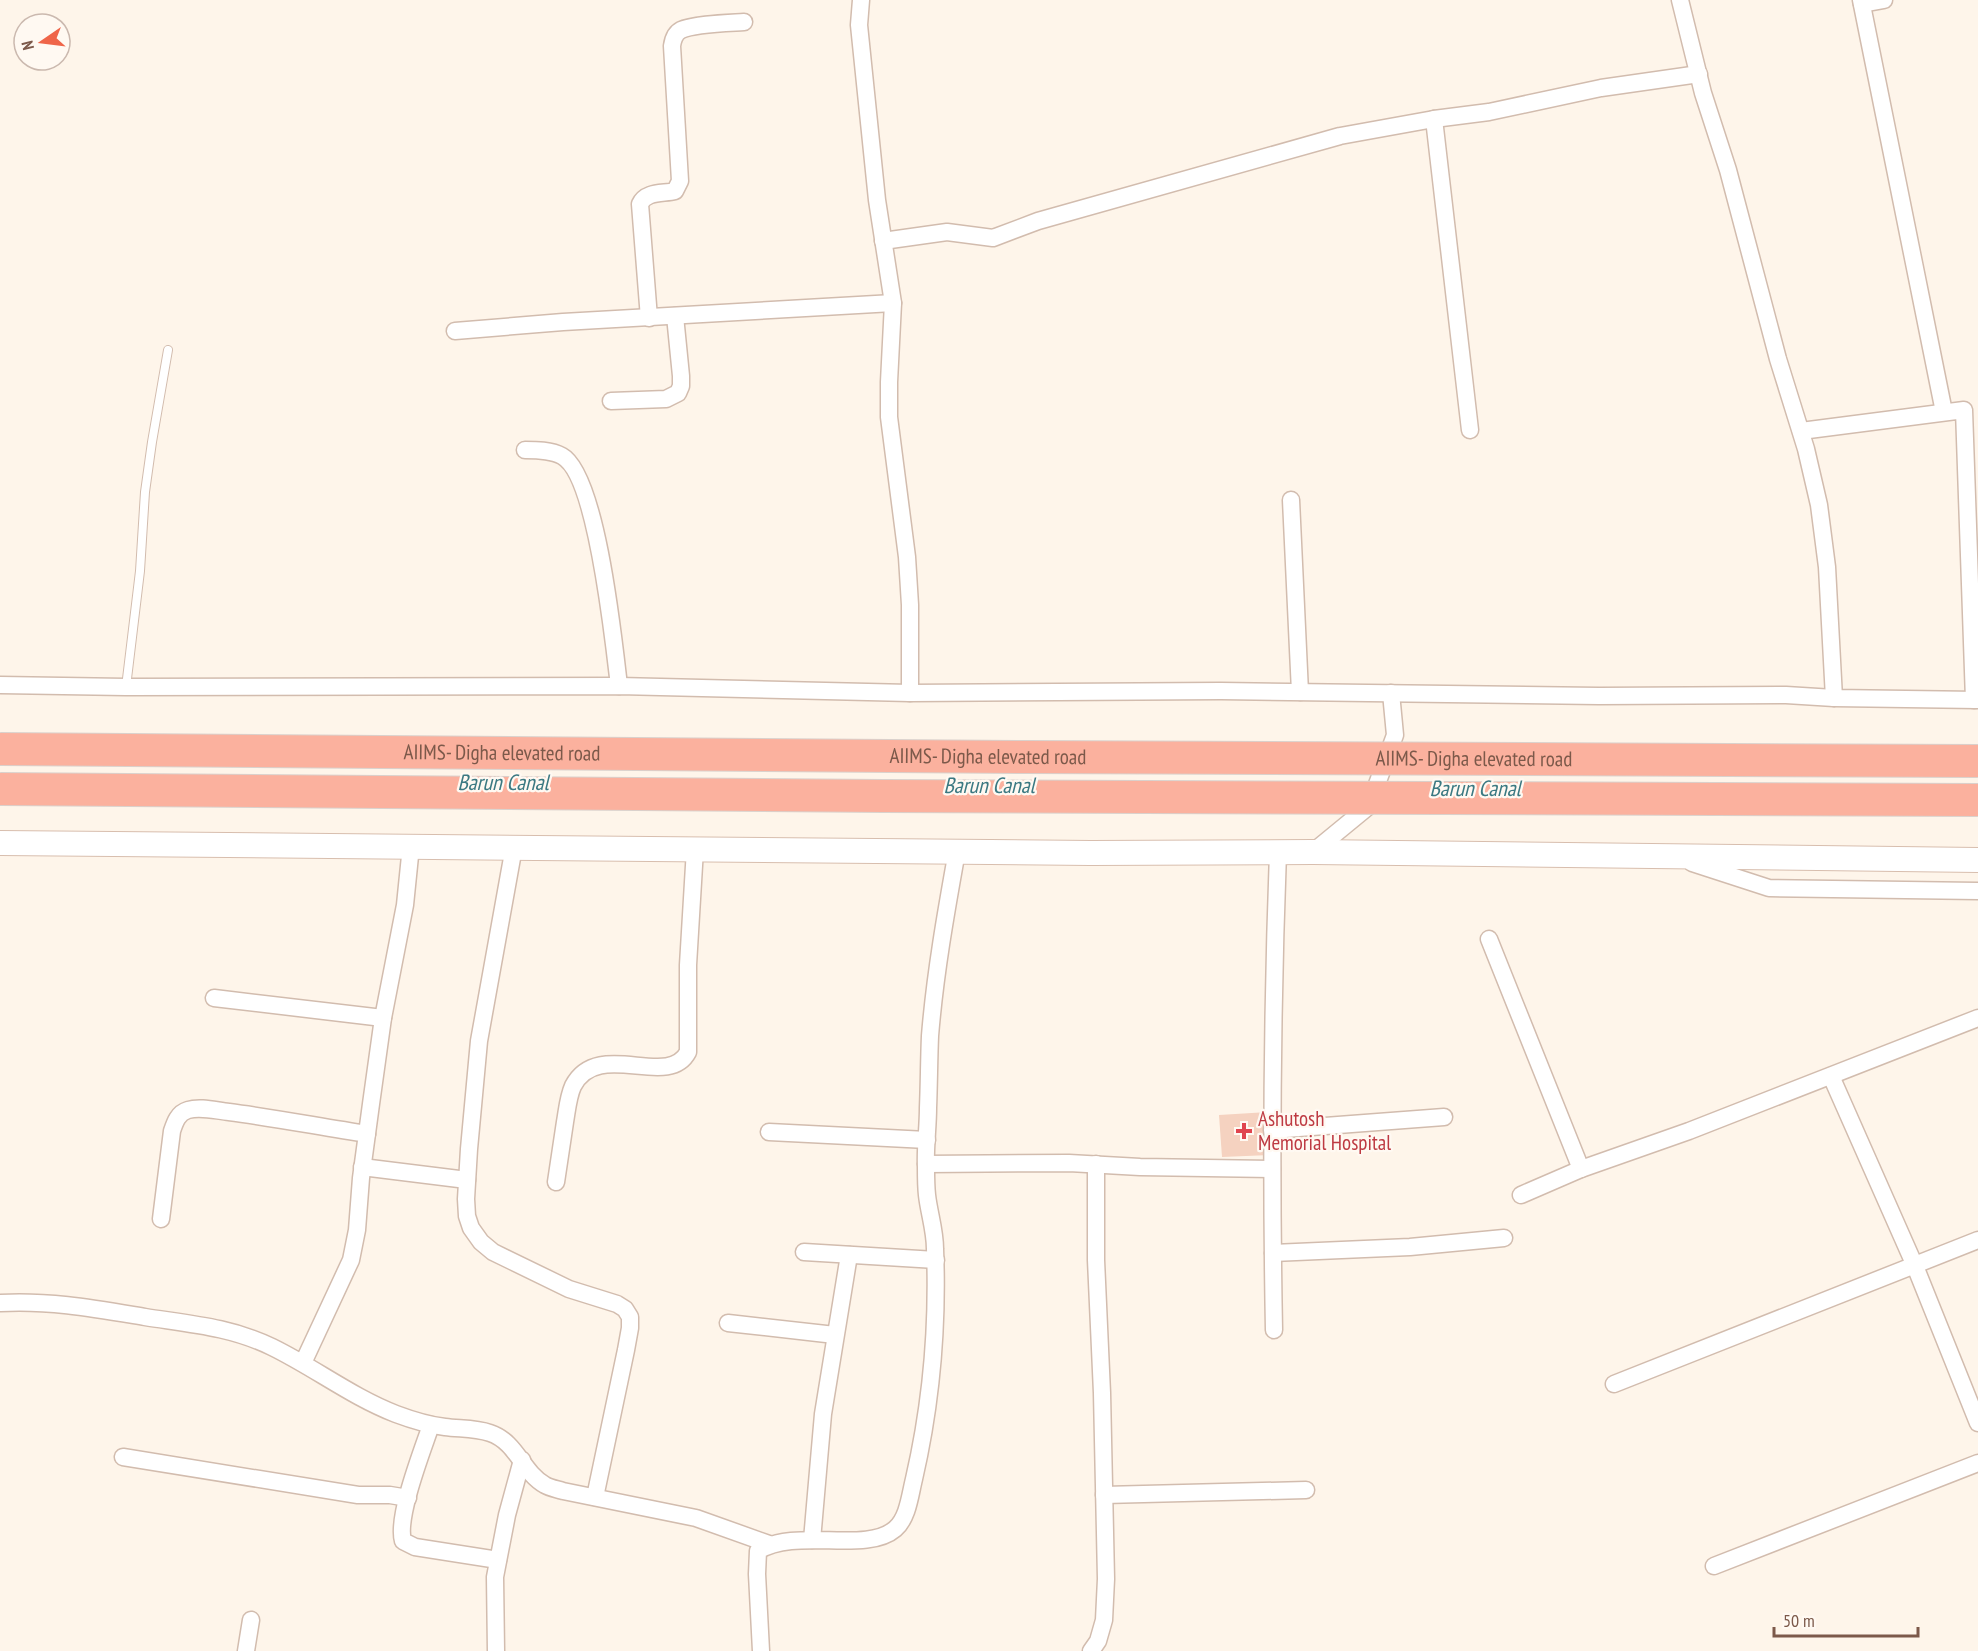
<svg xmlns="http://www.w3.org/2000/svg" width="1978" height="1651" viewBox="0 0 1978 1651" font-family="'PT Sans Narrow',sans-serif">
<rect width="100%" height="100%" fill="#fef5ea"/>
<path fill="#f5d2c0" d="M1268,1112l2,43 -48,2 -3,-42z"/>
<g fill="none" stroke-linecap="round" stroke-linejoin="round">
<g stroke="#d2bcae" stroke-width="10">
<path id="lane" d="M126,687l14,-116 5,-79 7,-50 16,-92"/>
</g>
<g stroke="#d2bcae" stroke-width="19">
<g id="street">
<path d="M861,0l-2,25 18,175 16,103 -4,79v35l18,140 3,48v88"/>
<path d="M1680,0l23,93 25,77 50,189 28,90 13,56 8,62 7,131"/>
<path d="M1861,0l83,412"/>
<path d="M1862,4l22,-4"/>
<path d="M1434,119l36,311"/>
<path d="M883,241l64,-9 46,6 45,-17 302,-85 94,-17 55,-7 112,-24 98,-14"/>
<path d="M649,318l-9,-114c6,-13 23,-10 35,-13l5,-10 -8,-135c1,-7 3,-13 9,-16 12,-6 48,-7 63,-8"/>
<path d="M455,331l108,-9 330,-19"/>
<path d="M611,401l55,-2 12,-6 3,-7v-10l-6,-60"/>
<path d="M1801,431l163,-21 10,290"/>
<path d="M525,450c11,0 26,0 37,6 35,19 52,188 57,230"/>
<path d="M1291,500l9,192"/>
<path d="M0,685l126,2 493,-1 291,7 311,-2 378,5 187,-1 48,3 144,2"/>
<path d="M514,847l-35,194 -10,108 -3,50 1,17 4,12 10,14 12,10 76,37 48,15 8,5 5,8v11l-4,22 -31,147"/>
<path d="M1313,852l56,-46 26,-71 -4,-42"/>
<path d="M1692,863l77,25 209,3"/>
<path d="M1489,939l92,230"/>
<path d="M214,998l169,20"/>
<path d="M1831,1076l84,190 63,157"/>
<path d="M1272,1130l172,-13"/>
<path d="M769,1132l158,8"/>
<path d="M926,1164l143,-1 71,4 132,2"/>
<path d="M362,1167l105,13"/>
<path d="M556,1182c3,-20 6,-40 9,-60 2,-11 3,-25 8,-36 25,-48 95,4 115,-34v-87l7,-116"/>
<path d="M1521,1195l60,-26 108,-38 289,-113"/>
<path d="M161,1219l11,-88c3,-9 6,-18 16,-21 13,-4 29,1 41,2 46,6 92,15 138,22"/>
<path d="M804,1252l132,8"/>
<path d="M1273,1253l137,-6 94,-9"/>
<path d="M0,1303c49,-3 97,6 145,14 45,7 86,10 127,30 43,21 80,50 124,67 16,6 32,11 49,13 15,2 30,1 45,6 27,9 32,39 55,52 5,3 12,4 18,6l133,27 73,26"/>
<path d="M728,1323l107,12"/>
<path d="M1274,1330c-3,-159 -2,-319 4,-478"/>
<path d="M303,1363l48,-103 6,-30 4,-52 10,-74 12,-86 22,-113 6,-59"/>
<path d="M1614,1384l364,-144"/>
<path d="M431,1425c-8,24 -35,92 -28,116l12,6 83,13"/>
<path d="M123,1457l235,38h32l18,3"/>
<path d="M1104,1495l202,-5"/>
<path d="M812,1540l11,-126 26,-159"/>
<path d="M1714,1566l264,-103"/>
<path d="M246,1651l5,-31"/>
<path d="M496,1651l-1,-74 12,-62 15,-55"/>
<path d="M761,1651l-4,-77 1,-23c38,-24 108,3 137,-22 13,-11 15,-34 19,-50 17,-74 24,-154 21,-230 0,-19 -6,-36 -8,-54 -1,-9 -1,-19 -1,-28 -1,-19 2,-39 2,-59 1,-24 1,-48 2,-72 5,-62 16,-124 27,-185"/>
<path d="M1091,1651l7,-10 6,-21 2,-41 -4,-186 -6,-133v-96"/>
</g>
</g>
<g stroke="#d8beae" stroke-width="26">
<path id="secondary" d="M0,843l1091,10 222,-1 665,8"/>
</g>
<use href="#lane" stroke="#fff" stroke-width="8"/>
<use href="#street" stroke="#fff" stroke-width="16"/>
<use href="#secondary" stroke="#fff" stroke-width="24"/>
<g stroke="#dad1cc" stroke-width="34" stroke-linecap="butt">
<g id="highway-bridge">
<path id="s1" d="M0,749l1028,8 950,4"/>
<path d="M0,789l883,7 1095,4"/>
</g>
</g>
<use href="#highway-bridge" stroke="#fbb19e" stroke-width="32"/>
</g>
<path fill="#e0444e" stroke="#fff9f2" stroke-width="2" d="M1241 1122h6v6h6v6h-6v6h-6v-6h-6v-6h6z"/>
<g text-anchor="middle" stroke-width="4.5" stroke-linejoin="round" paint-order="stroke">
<g font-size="21" fill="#7c594a" stroke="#fff9f2">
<text dy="7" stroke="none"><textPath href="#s1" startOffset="502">AIIMS- Digha elevated road</textPath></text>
<text dy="7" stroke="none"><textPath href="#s1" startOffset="988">AIIMS- Digha elevated road</textPath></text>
<text dy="7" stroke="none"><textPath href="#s1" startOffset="1474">AIIMS- Digha elevated road</textPath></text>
</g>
<g font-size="21" fill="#be3a42" stroke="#fff9f2" text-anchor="start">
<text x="1258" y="1126">Ashutosh<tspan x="1258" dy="24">Memorial Hospital</tspan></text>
</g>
<g font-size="22" font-style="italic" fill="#3c7982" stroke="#fff9f2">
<text x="503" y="790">Barun Canal</text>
<text x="989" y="793">Barun Canal</text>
<text x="1475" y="796">Barun Canal</text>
</g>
</g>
<g transform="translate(42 42) rotate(256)"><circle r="28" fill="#fff9f2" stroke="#cbb9af" stroke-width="1.5"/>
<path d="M0-4.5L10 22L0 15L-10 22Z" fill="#ef6549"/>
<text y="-9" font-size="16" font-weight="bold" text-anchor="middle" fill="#7c594a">N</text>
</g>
<path d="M1774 1627v9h144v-9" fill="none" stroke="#7c594a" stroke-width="3"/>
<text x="1783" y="1627" font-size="18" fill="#7c594a" stroke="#fff9f2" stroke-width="4.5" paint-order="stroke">50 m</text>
</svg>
